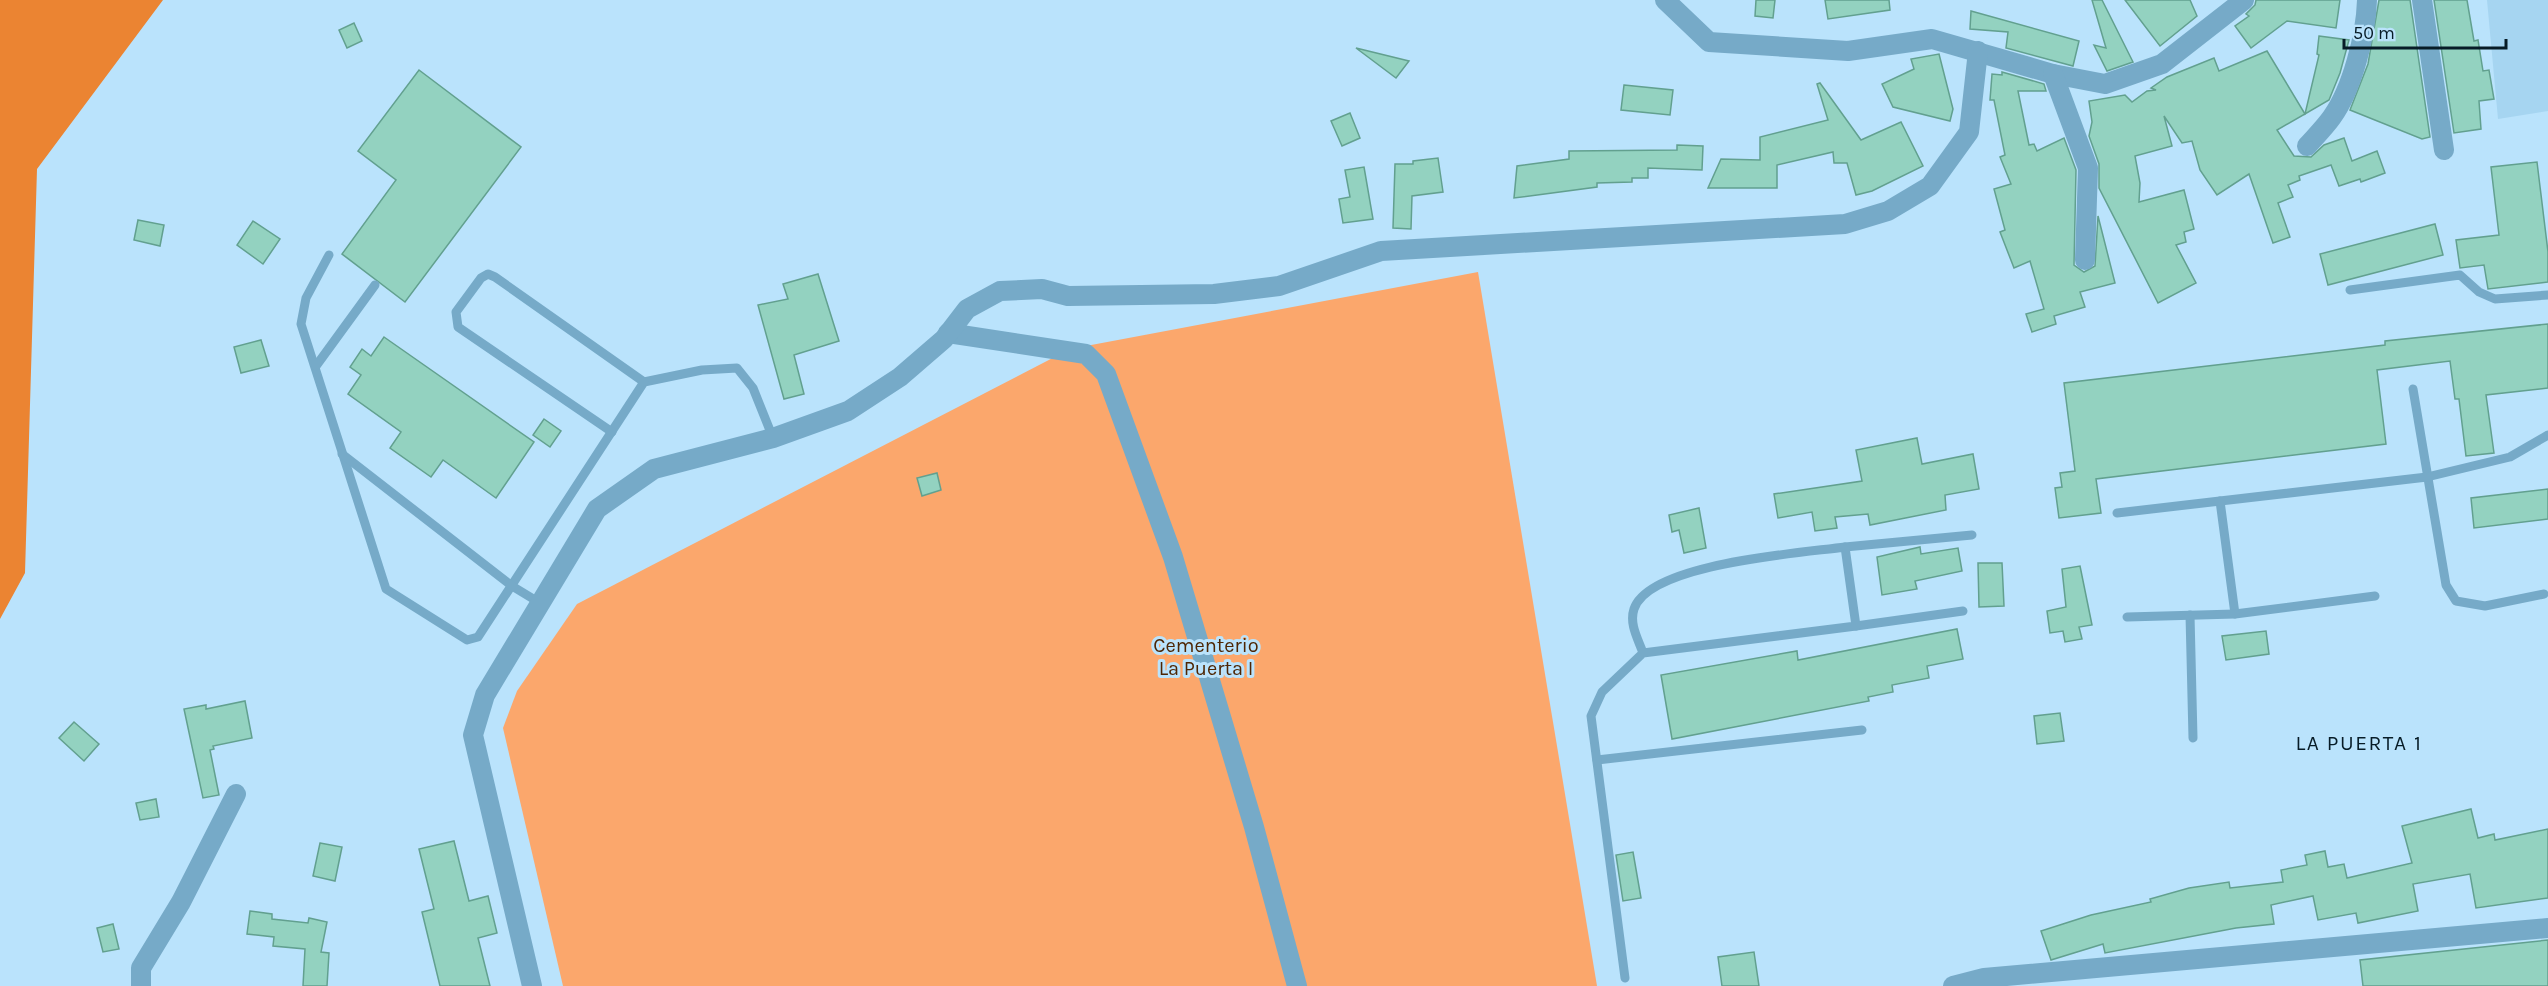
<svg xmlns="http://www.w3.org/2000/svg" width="2548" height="986" viewBox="0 0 2548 986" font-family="Karla,sans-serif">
<rect width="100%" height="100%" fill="#bae3fc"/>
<path fill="#a6d5f1" d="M2487,0h61v111l-50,8z"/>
<path fill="#fba76c" d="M1478,272l119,714h-1034l-60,-258 14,-37 60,-87 493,-255z"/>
<path fill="#eb8432" d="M0,0h163l-126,169 -12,404 -25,46z"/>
<g fill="#93d2c0" stroke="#62a08f" stroke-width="1.5">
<path d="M1756,0h19l-2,18 -18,-2z"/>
<path d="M1825,0h64l1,10 -62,9z"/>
<path d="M2092,0h10l31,62 -26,9 -13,-26 12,3z"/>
<path d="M2125,0h65l7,16 -37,30z"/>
<path d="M2256,0h84l-4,28 -49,-7 -36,27 -16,-22 14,-10 -3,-2 9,-9z"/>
<path d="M2379,0h31l20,137 -8,2 -72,-29 18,-46z"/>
<path d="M2434,0h33l7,41 4,-1 5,31 6,-1 5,29 -15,2 2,28 -27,4z"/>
<path d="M1971,11l108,30 -6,25 -67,-18 2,-16 -38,-3z"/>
<path d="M354,23l8,18 -15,7 -8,-18z"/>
<path d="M2319,36l30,4 -9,33 -11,27 -24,14 14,-59 -2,-1z"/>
<path d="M1356,48l53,13 -13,17z"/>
<path d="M2267,51l38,63 -28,16 17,26 17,1 13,-12 20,-7 8,23 25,-10 8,22 -24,9 -1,-3 -21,7 -8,-21 -32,11 1,4 -12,5 5,12 -15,6 12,34 -17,6 -24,-69 -32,21 -17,-25 -8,-29 -10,2 -18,-27 8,30 -37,10 5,27 -1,19 45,-12 10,39 -10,3 2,10 -10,3 20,38 -38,20 -59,-115v-24l-10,-28 3,-14 -3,-21 36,-6 7,7 15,-11 9,-1 -5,-2 16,-11 47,-19 5,13z"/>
<path d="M1939,54l14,55 -3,12 -57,-14 -11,-23 32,-15 -3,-10z"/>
<path d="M419,70l102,77 -116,155 -63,-48 54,-74 -38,-29z"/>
<path d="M2002,72l42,12 2,7h-28l11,54 5,-1 3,7 27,-13 12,32 -2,95 10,7 11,-6 3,-50 17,67 -35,9 5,15 -31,9 2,8 -24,8 -6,-18 18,-5 -14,-48 -16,7 -14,-36 5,-2 -11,-41 17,-5 -11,-27 5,-2 -11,-55h-4l2,-26 10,1z"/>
<path d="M1820,83l41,57 40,-18 22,44 -51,25 -16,4 -9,-32h-13l-1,-11 -56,13v23h-69l13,-29 39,1v-23l68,-17 -11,-36z"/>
<path d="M1624,85l49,5 -3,25 -49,-5z"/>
<path d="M1350,113l10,25 -18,8 -11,-25z"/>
<path d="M1677,145l26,1 -1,24 -54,-2v10h-16v4l-35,1v4l-83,11 3,-32 52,-7v-8l108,-1z"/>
<path d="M1438,158l5,34 -31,4 -1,33 -18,-1 2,-64h18v-3z"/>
<path d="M2537,162l11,90v30l-60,7 -4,-24 -24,3 -4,-28 43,-5 -8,-68z"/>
<path d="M1364,167l9,52 -30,4 -4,-24 11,-2 -5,-27z"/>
<path d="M138,220l26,5 -4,21 -26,-6z"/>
<path d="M253,221l27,18 -17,25 -26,-19z"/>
<path d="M2435,224l8,31 -115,30 -8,-31z"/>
<path d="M818,274l21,67 -45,14 10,39 -20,5 -26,-94 30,-6 -5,-15z"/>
<path d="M2548,324v64l-62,7 8,58 -28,3 -7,-57h-4l-5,-38 -73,9 9,74 -290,35 5,34 -42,5 -4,-30 7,-1 -2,-14 15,-2 -11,-88 321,-38v-4z"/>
<path d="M384,337l150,105 -38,56 -53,-38 -12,17 -41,-29 11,-16 -53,-38 13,-19 -11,-8 12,-18 9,7z"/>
<path d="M261,340l8,26 -28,7 -7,-26z"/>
<path d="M544,419l17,12 -11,16 -17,-12z"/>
<path d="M1917,438l5,26 51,-10 6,35 -34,6 1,15 -76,15 -2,-11 -33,3 2,11 -22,3 -3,-19 -34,6 -4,-24 88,-13 -6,-31z"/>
<path d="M937,473l4,17 -19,6 -5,-18z"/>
<path d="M2548,489v30l-74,9 -3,-30z"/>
<path d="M1699,508l7,40 -22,5 -5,-23 -7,2 -3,-17z"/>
<path d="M1920,547l1,7 37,-6 4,23 -47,10 2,8 -35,6 -5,-38z"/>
<path d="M1978,563h24l2,43 -25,1z"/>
<path d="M2080,566l12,59 -13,2 3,12 -17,3 -2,-11 -13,2 -3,-22 19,-4 -4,-38z"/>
<path d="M1957,629l6,30 -36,7 2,12 -37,7 1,7 -25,5 1,4 -197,38 -11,-64 136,-24 1,9z"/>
<path d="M2266,631l3,23 -43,6 -4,-24z"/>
<path d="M245,701l7,37 -39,8 1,3 -4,1 9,45 -16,3 -19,-89 22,-4v4z"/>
<path d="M2060,713l4,28 -27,3 -3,-28z"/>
<path d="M74,722l25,22 -15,17 -25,-23z"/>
<path d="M156,799l3,18 -19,3 -4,-17z"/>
<path d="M2471,809l7,29 16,-4 1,6 53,-11v69l-72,10 -6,-34 -57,10 5,27 -60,12 -2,-10 -38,7 -5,-24 -42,9 3,19 -38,4 -131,25 -2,-9 -52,16 -10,-29 50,-16 60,-13 -1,-3 39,-11 40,-6 1,6 53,-6 -2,-12 26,-5 -2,-10 20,-4 3,16 16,-3 3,14 65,-15 -10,-37z"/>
<path d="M454,841l15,60 19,-5 9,37 -19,5 12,48h-50l-18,-74 12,-3 -15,-60z"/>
<path d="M320,843l22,4 -7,34 -22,-5z"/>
<path d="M1633,852l8,46 -18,3 -7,-46z"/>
<path d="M250,911l22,3v5l36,4 1,-5 18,4 -6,30 8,1 -2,33h-24l2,-37 -32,-3 1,-9 -27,-3z"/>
<path d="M113,924l6,25 -16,3 -6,-24z"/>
<path d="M2548,940v46h-185l-3,-26z"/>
<path d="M1754,952l5,34h-37l-4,-29z"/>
</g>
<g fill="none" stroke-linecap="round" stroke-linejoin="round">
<g stroke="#76aac8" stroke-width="9">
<path d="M329,255l-23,43 -5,26 85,265 81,51 11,-3 166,-255 58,-12 35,-2 16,20 20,50"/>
<path d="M2350,290l110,-15 19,17 16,7 53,-4"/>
<path d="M316,366l59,-81"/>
<path d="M2413,389l33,196 10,16 29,5 59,-12"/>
<path d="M612,432l-154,-105 -2,-15 25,-34 7,-4 7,3 149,105"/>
<path d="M342,454l170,132 28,17"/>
<path d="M2220,501l15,113 140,-18"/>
<path d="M2117,513l310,-36 83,-20 38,-22"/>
<path d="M1845,547l127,-12"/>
<path d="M2190,615l3,123"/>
<path d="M2127,617l108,-3"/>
<path d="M1856,626l107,-15"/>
<path d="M1597,760l265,-30"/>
<path d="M1625,978l-34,-262 11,-24 41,-39 213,-27 -11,-79c-43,6 -196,16 -211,62 -5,15 4,30 9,44"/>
</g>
<g stroke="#76aac8" stroke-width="20">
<path d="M1665,0l44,42 139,9 84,-12 121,35 52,10 57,-20 82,-64"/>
<path d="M2422,0l22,150"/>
<path d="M2053,74l35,94 -3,92"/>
<path d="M2307,146c8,-9 18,-19 25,-29 20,-28 34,-82 35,-117"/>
<path d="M948,333l138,21 20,20 67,183 81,270 43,159"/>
<path d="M141,986v-18l40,-66 55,-108"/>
<path d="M532,986l-59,-251 12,-40 112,-186 57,-40 119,-31 75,-27 52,-34 44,-38 23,-30 33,-18 42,-2 26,7 146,-2 65,-8 102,-35 464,-27 43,-13 42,-25 39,-54 9,-81"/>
<path d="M1953,986l31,-8 564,-50"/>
</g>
</g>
<g text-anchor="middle" stroke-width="6" stroke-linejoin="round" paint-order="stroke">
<g font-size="20" fill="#4e2604" stroke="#bae3fc">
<text x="1206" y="652">Cementerio<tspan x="1206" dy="23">La Puerta I</tspan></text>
</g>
<g font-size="21" letter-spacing="1.5" fill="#071c27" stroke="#bae3fc">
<text x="2359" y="750">LA PUERTA 1</text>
</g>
</g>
<path d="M2344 39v9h162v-9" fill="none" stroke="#071c27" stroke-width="3"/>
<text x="2353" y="39" font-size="18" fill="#071c27" stroke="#bae3fc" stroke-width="4.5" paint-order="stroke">50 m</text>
</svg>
